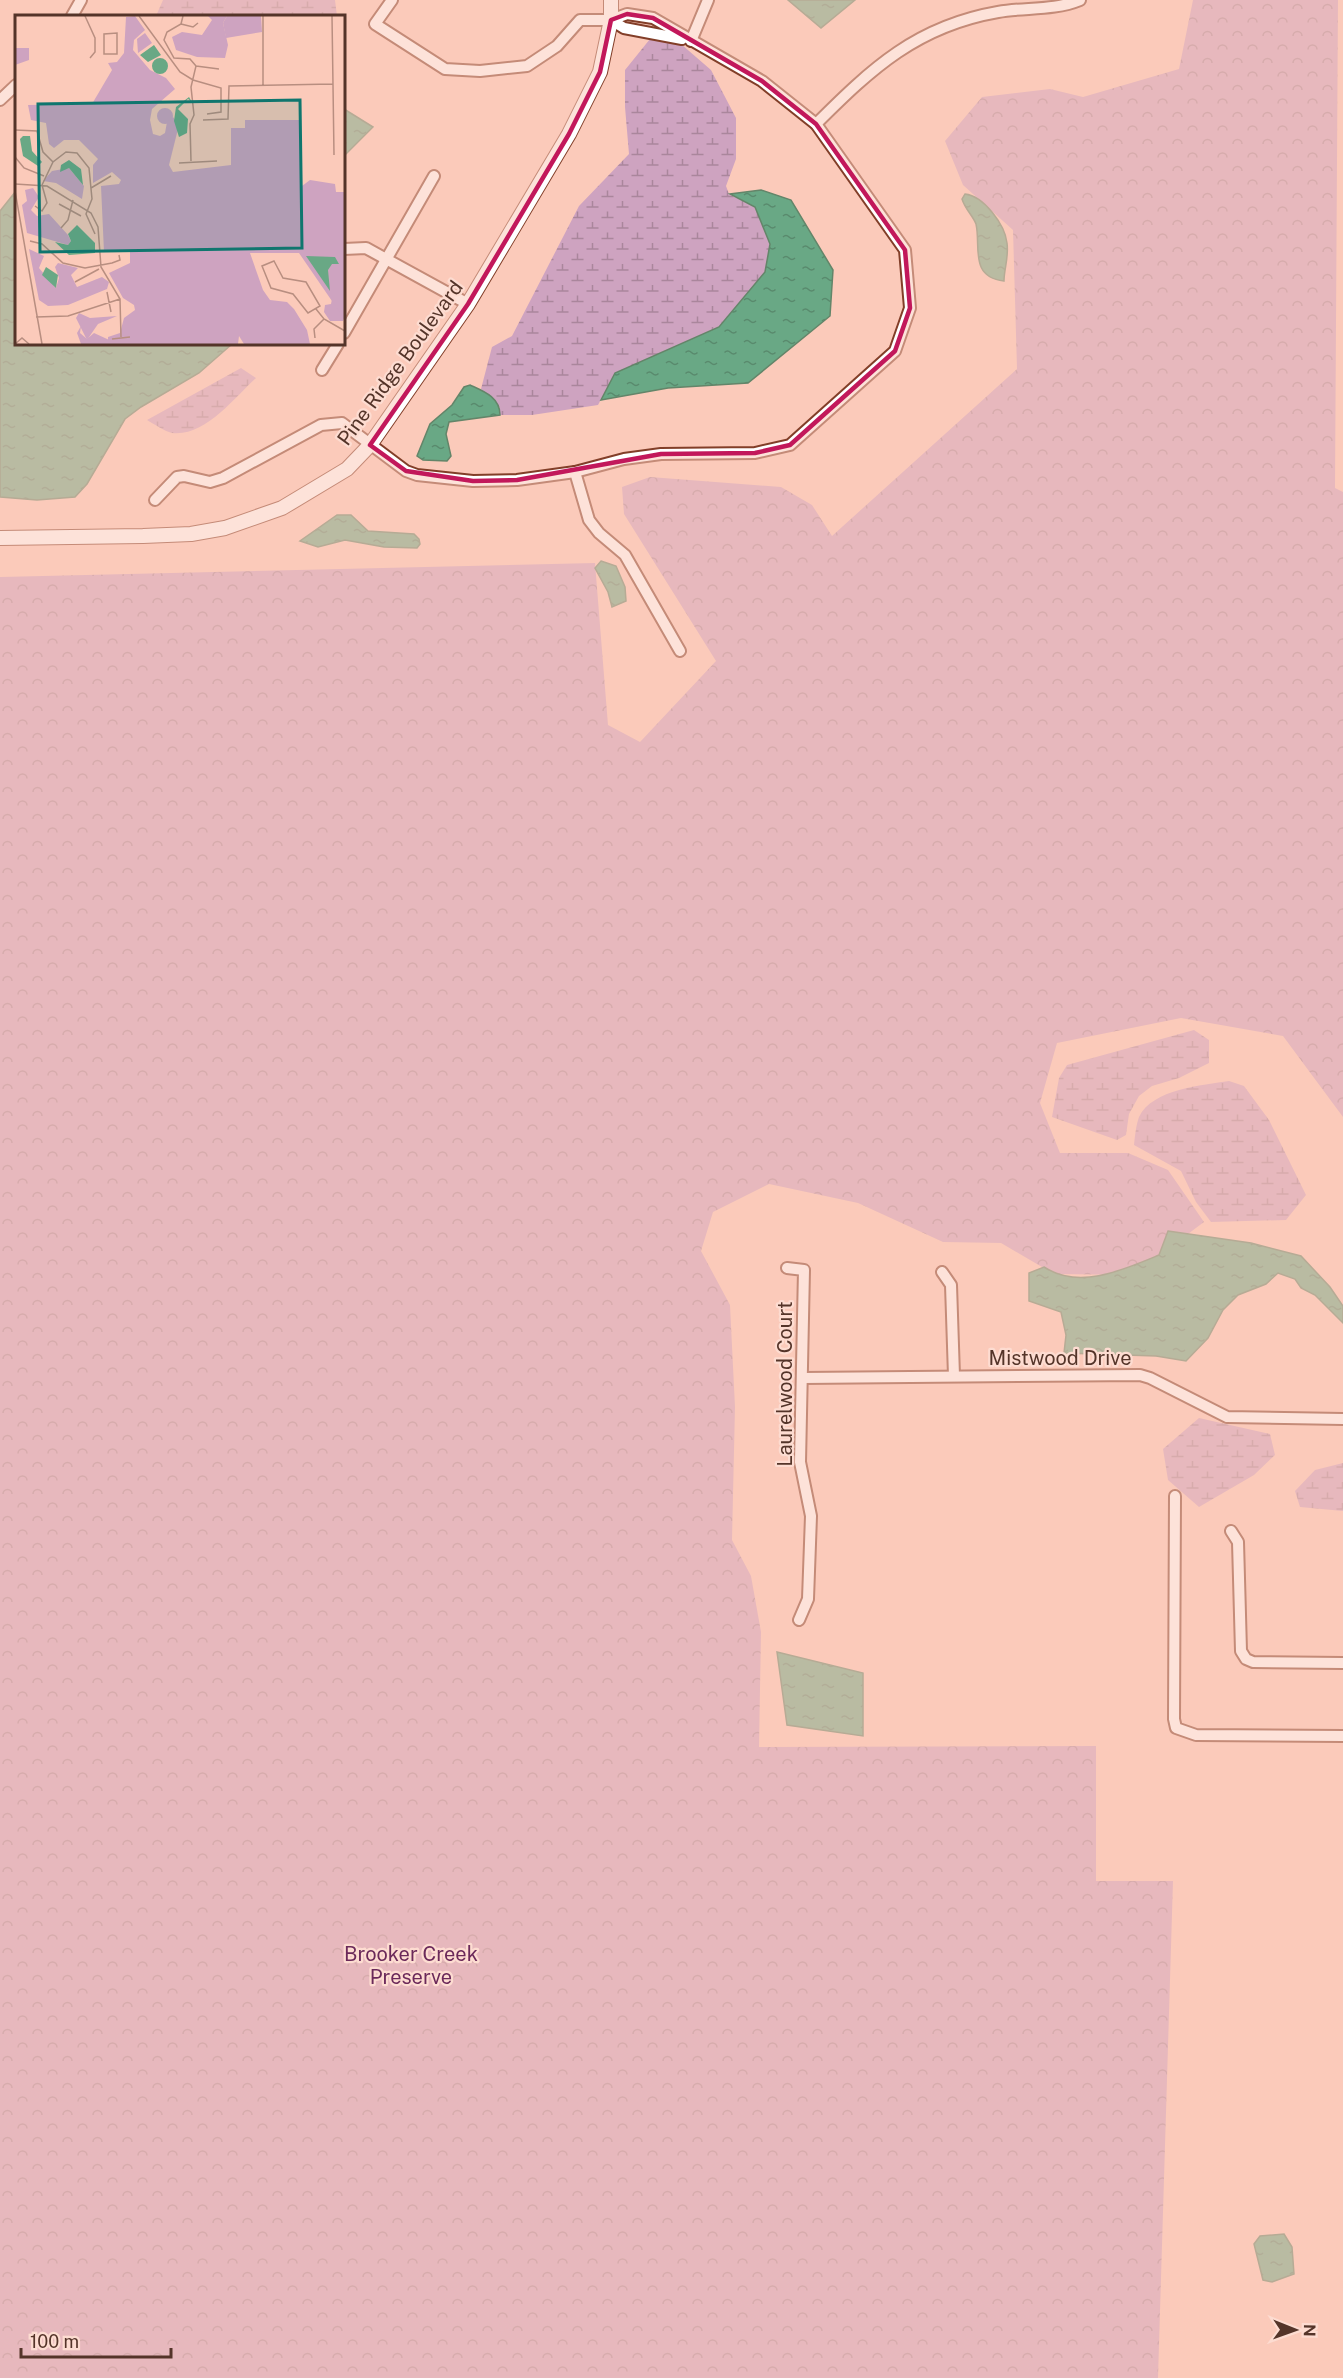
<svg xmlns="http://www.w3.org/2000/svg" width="1343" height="2378" viewBox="0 0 1343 2378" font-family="'Public Sans',sans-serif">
<defs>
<pattern id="wetland-marsh" width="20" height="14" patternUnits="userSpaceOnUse" patternTransform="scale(1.5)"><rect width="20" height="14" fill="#cea3c0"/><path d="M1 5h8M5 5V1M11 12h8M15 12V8" fill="none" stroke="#aa869c"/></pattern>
<pattern id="park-crowns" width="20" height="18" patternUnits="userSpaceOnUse" patternTransform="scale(1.5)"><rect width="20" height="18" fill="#cea3c0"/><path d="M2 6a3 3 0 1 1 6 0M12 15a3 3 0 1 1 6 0" fill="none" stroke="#aa869c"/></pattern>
<pattern id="water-ripples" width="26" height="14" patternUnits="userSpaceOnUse" patternTransform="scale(1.5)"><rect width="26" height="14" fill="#69a885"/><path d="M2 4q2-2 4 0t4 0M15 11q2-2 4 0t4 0" fill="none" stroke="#598a6d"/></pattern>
</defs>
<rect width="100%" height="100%" fill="#fbcaba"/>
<g fill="url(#wetland-marsh)">
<path d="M163,0h172l2,16h-181z"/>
<path d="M650,39l31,5 30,26 25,48v41l-10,27 3,8 26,13 15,37 -5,28 -46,55 -104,46 -17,32 -66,10h-32v-7l-19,-19 11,-42 20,-11 67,-130 50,-52 -4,-47v-37z"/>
<path d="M241,368l15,10c-22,20 -51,59 -84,55 -8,-2 -18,-9 -25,-13z"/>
<path d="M1194,1030l15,10v23l-30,15 -27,8 -13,10 -10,18 -3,21 -9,5 -65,-23 7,-39 8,-13z"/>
<path d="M1229,1081l15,5 25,34 37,75 -20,25 -75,2 -15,-20 -15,-31 -47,-26c1,-9 2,-20 5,-28 13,-28 64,-32 90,-36z"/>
<path d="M1199,1418l71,16 5,21 -21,20 -55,32 -31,-27 -5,-31z"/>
<path d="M1343,1463v48l-43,-4 -5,-16 20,-21z"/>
</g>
<path fill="url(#park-crowns)" d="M1193,0h145l-3,488 8,4v625l-60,-81 -102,-18 -124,25 -17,60 20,50h68l40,17 36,52 -71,53 -79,-1 -53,-31 -58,-1 -85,-39 -89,-19 -56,28 -12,39 29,54 5,102 -3,133 19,36 10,56 -2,115 337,-1v135h77l-15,497h-1158v-1801l595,-14 13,162 32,17 76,-81 -92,-147 -2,-27 28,-10 131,10 31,18 20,31 185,-167 -4,-139 -50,-45 -18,-44 37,-44 68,-8 33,8 96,-28z"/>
<g fill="url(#water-ripples)" stroke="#638569" stroke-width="1.5">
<path d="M788,0h67l-34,28z"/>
<path d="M344,109l29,18 -29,29z"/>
<path d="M761,190l30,10 42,70 -3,46 -82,67 -80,5 -67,12 14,-27 104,-46 46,-55 5,-28 -15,-37 -25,-13z"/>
<path d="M16,191v153h216l-33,29 -58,34 -16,12 -38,65 -12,13 -38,3 -37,-3v-286z"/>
<path d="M965,194c19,2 40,31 42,49 2,14 -3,26 -3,38 -35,-4 -23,-35 -28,-57 -3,-8 -11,-15 -14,-25z"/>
<path d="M470,385c13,6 30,12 30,30l-51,7 -3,12 5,22 -4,5 -24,-1 -6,-4 13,-32 22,-19 12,-18z"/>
<path d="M337,515h14l17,16 46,3 5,5 1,5 -3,4 -33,-1 -39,-7 -27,7 -18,-6z"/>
<path d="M601,561l15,5 9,21 1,14 -14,6 -4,-15 -13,-24z"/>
<path d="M1168,1231l83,12 50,13 29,31 13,19v17l-28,-28 -14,-7 -6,-9 -17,-6 -12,11 -28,11 -15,15 -15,28 -22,23 -30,-5 -92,-3 2,-18 -5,-23 -32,-11v-28l15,-6c35,23 79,3 115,-12z"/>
<path d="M777,1652l86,21v63l-76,-11z"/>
<path d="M1284,2234l8,13 2,27 -22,8 -9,-2 -9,-36 6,-8z"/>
</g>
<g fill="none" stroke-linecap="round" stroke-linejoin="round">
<g stroke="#823e28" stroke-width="14">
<g id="minor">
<path d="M72,16l9,-16"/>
<path d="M611,20l13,8 58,11"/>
<path d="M691,41l17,-41"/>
<path d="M0,100l16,-15"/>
<path d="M816,124c56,-56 101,-98 182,-112 27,-5 55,-1 82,-12"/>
<path d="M344,249l22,-1 102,56"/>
<path d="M344,333l90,-157"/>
<path d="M322,370l16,-26"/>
<path d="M575,472l14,48 10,13 26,22 55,96"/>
<path d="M155,500l22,-23 7,-1 26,6 13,-4 98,-53 21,-2 64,48 11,4 56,6 44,-1 58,-8 49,-13 37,-5 94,-1 35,-8 105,-94 15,-43 -5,-58 -89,-126 -54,-43 -109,-63 -26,-4 -16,6h-31l-23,26 -30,20 -47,5 -35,-2 -70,-45 17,-24"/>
<path d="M787,1268l17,2 -4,192 11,54 -3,83 -9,21"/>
<path d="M942,1272l9,13 3,91"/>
<path d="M803,1378l337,-3 10,3 77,39 116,2"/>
<path d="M1175,1496l-1,223 2,9 20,7 147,1"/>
<path d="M1231,1531l7,11 3,109 5,8 7,3 90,1"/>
</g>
</g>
<g stroke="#823e28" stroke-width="16">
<path id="tertiary" d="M0,538l143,-2 48,-2 34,-6 57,-20 65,-39 23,-24 98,-141 101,-170 31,-62 11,-52v-20"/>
</g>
<use href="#minor" stroke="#fff" stroke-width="10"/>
<use href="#tertiary" stroke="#fff" stroke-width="14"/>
</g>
<path d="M0 0H1343V2378H0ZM627,14l26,4 109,63 54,43 89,126 5,58 -15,43 -105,94 -35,8 -94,1 -144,26 -44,1 -67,-10 -36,-26 98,-141 101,-170 31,-62 11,-52z" fill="#fbcaba" fill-opacity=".55" fill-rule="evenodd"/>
<path fill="none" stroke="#c2185b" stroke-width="4.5" stroke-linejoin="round" d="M627,14l26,4 109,63 54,43 89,126 5,58 -15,43 -105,94 -35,8 -94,1 -144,26 -44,1 -67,-10 -36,-26 98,-141 101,-170 31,-62 11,-52z"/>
<g text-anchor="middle" stroke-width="4.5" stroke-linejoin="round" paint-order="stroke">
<g font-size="20" fill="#543429" stroke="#fddcd1">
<text transform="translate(400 363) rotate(-54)" y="7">Pine Ridge Boulevard</text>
<text x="1060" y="1365">Mistwood Drive</text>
<text transform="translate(785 1384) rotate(-90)" y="7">Laurelwood Court</text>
</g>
<g font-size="20" fill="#6b295a" stroke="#fddcd1">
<text x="411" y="1961">Brooker Creek<tspan x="411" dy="23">Preserve</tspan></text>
</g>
</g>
<g transform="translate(15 15)">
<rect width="330" height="330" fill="#fbcaba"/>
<path d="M212,1h34l1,16 -36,6 -3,-15zM66,311l-1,7 7,6 7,-6 24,11h-37l-4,-11z" fill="#cea3c0"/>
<path d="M193,1h19l-4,7 5,22 -3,13 -28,-1 -21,-7 -4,-13 10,-5 20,3 10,-15zM130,18l7,10 -14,10 -1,-14zM0,33h14v12l-14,5zM142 101a8 8 0 1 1 16 0a8 8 0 1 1-16 0ZM54,153l15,18 -2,13 -26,-16 -13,-2 9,-10zM18,173l6,9 -8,13 6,6 12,-2 19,21 3,6 -3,4 -41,-12 -5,-28 5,-4 -2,-11zM14,234l15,7 -5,12 17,20 3,-10 -4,-11 3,-4 20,5 -7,7 6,12 25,-10 7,5 -2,7 -39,16 -20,1 -9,-6zM317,284l13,17 -2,5h-13l-6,-9 1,-7 6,-1zM64,298l11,5 27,-2 -19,8 -11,16 -11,-22z" fill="#cea3c0"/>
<path d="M120,1l10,14 -11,10 -1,10 17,20 16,8 9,11 -23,20 -2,11 3,14 7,2 5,-3 2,-11 6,-5 6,8 -10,40 4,7 58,-7v-37h14v-8h55l2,66 8,-6 25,4 1,8h9v128l-46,-67h-49l13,37 7,10 17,2 7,7 13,21 3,14h-66l-5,-8 -1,8h-130v-7l12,-4 4,-15 11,-8 -1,-5 -11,-7 -14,-25 21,-10v-11h-26l-3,-66 18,-2 2,-4 -9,-8 -19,11v-18l5,-6 -19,-19h-15l-10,8 -5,-4 -3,-21 -15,-3 -3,-15 64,-1 20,-34 -4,-7 9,-1 7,-9 2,-36z" fill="#cea3c0"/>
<path d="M139,30l7,10 -13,7 -8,-7zM137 51a8 8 0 1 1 16 0a8 8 0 1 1-16 0ZM174,82l3,5 -4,-3 -10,10 10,10 -1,14 -8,4 -5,-16 2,-14zM8,121h7l2,15 10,11 -4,4 -15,-10 -3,-17zM54,145l12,9 2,16 -14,-17 -9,4 1,-7zM62,210l18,18v10l-26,2 -14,-13 13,3 3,-4 -3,-7zM291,241l29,1 4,7h-7l-4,6 2,21zM31,252l12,8 -2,13 -14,-13z" fill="#69a885"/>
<path fill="none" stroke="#b88e80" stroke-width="1.5" d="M70,1l10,22v14l-5,6M124,1l41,56 13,8 28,8v24l-14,2M168,1l-2,8 -14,8 -3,8 10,18 16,1 6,7 -5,21 3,28 -4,9 1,37M248,1v69M317,1l2,139M166,9l12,3 5,-4M102,18v21h-13v-20zM181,51l23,3M188,105l25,-1 1,-33 104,-2M0,115l22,1 6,21 10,10M0,142l9,11 20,8M164,148l38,-2M0,169l32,2 44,27 7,14 3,40 19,32 1,38M27,170l11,-23 13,-10 11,1 12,15 3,31 -6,15 9,20M76,173l20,-12M0,176l27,153M44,189l22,12M20,191l7,5 5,-8 -5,-18M46,213l7,-8 5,-20M15,226l12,3 21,19 22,5 27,-5 8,-3 -1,-5M259,246l9,17 23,4 14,24 -12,7 -15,-19 -22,-6 -9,-22zM60,267l24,-13M92,277l4,20M301,294l8,10 21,12M21,302l32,-1 52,-17M300,323l-1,-9 10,-10M97,324l18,-2M0,329l7,-6 7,6"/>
<path fill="#0f766e" fill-opacity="0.15" stroke="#0f766e" stroke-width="3" d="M285,85l2,148 -262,4 -2,-148z"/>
<rect width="330" height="330" fill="none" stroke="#543429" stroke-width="3"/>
</g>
<g transform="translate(1295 2330) rotate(91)" stroke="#fddcd1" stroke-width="4.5" paint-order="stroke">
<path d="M0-4.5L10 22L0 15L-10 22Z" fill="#543429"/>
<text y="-9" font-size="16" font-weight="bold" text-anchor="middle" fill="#543429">N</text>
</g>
<path d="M21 2348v9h150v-9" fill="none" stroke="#543429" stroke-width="3"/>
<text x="30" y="2348" font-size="18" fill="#543429" stroke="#fddcd1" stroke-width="4.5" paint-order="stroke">100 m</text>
</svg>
